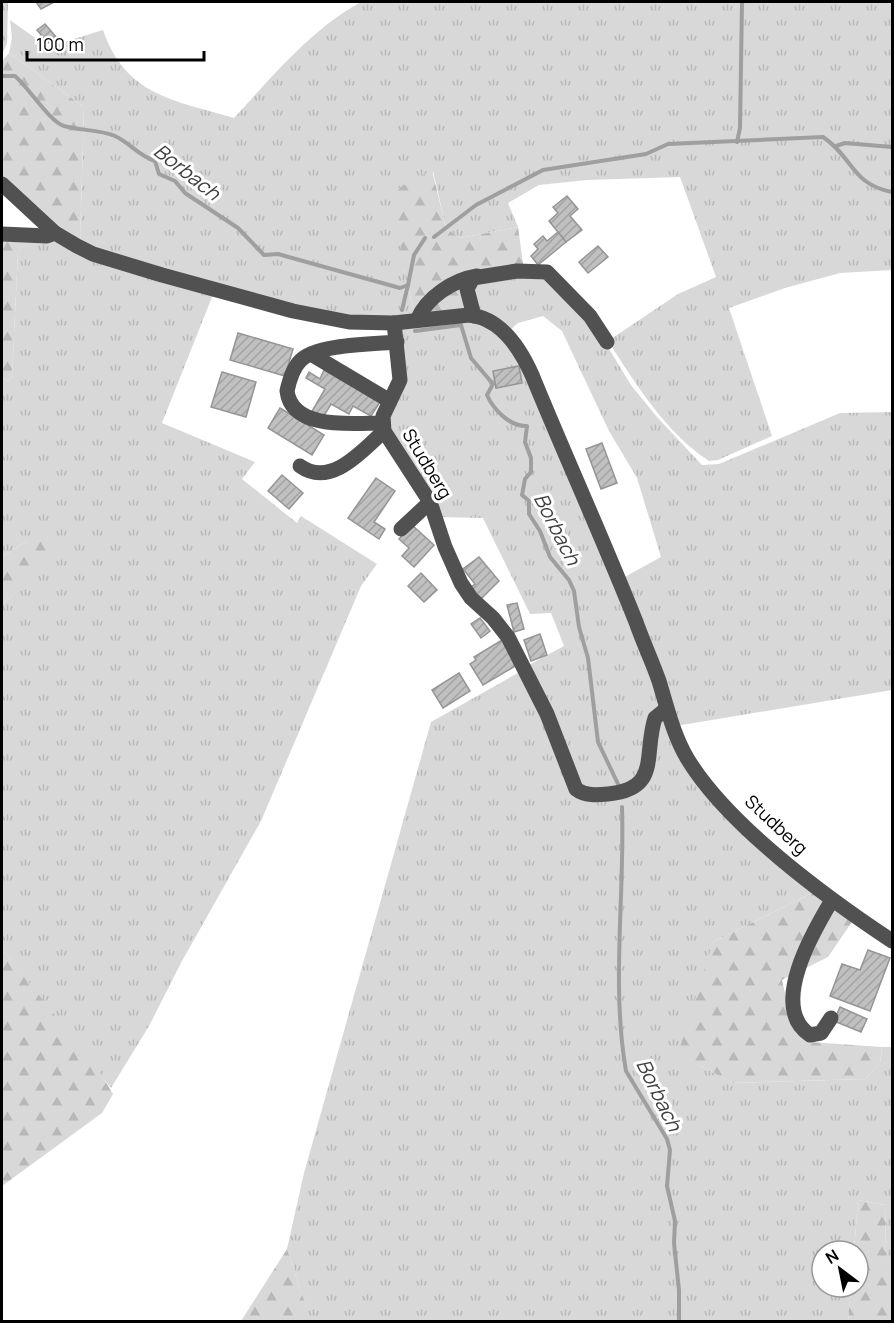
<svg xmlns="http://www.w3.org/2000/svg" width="894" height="1323" viewBox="0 0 894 1323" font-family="Manrope,sans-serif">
<defs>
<pattern id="grass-tufts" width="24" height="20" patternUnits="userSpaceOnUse" patternTransform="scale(1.5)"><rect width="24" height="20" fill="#d8d8d8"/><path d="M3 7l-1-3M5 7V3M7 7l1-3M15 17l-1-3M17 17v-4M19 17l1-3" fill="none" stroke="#b8b8b8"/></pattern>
<pattern id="forest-firs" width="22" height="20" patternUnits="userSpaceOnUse" patternTransform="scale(1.5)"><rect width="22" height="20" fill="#d8d8d8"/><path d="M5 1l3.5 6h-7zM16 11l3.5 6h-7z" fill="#b8b8b8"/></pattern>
<pattern id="building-hatch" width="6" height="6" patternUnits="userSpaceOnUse" patternTransform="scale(1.5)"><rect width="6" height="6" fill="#c0c0c0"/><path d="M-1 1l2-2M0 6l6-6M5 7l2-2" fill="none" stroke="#a3a3a3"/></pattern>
</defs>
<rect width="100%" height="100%" fill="#fff"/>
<g fill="url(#grass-tufts)">
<path d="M2,2h6l-1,41 -5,12z"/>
<path d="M361,2h531v268l-52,3 -55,15 -56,20 43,128 -54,24 -9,1c-43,-28 -74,-78 -101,-120l70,-47 38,-17 -36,-100 -93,3 -48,5 -31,18 10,24 -58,11 -14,-10 -13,-57 -30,96 13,51 -41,1 -81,-12 -214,-64 4,-136 -75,-54 3,-15 -2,-18 38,27 55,-17c23,66 71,70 131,88 39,-42 76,-88 127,-116z"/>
<path d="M32,239l26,3 156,50 -52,131 93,39 -13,17 55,44 4,-7 76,48 -16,22 -100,235 -79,140 -33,65 -38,62 -109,-139v-344l38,-35 -13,-29 -25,16v-180l6,4 4,-5 6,-125z"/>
<path d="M541,272l65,72 25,41 26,32 45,48 17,-1 121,-51 52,-1v278l-216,36 -55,-147 40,-22 -24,-79 -28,-47 -47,-100 -19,-15 -25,7 -11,10 -32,-18 -7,-29z"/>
<path d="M474,317l43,31 147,360 -24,73 -54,11 -59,-126 37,-20 -13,-33 -21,1 -47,-96 -46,-1 -52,-90 15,-39 -4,-64z"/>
<path d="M525,669l50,121h58l21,-66 11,-13 15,41 136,139 -103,51 -14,123 34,18 132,-4 15,-16 2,-16h10v216l-6,-9 -1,-49 -27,-5 -4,51h-32v36h29l-3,34 -537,1 -24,-73 17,-76 127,-451z"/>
</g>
<g fill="url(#forest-firs)">
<path d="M9,53l75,54 -4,136 -9,-4 -69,-59v-119z"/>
<path d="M432,170l14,58 14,10 58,-11 6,43 -49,5 -2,39 -57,4 -13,-51 -8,-77z"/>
<path d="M2,237l30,2 -14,12 -6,125 -4,5 -6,-4z"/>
<path d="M27,541l17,1 10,4c-3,23 -37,44 -52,59v-48z"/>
<path d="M816,891l38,28 -26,38 -46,23 9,39 19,23 72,5 -2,16 -15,16 -132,4 -34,-18 -23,-5 37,-118z"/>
<path d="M2,949l96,120 15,25 -11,19 -100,73z"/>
<path d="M858,1200l27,5 1,49 6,9v58h-44l3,-34h7v-36h-4z"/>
<path d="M287,1249l24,72h-70z"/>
</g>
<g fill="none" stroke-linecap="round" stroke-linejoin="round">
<g stroke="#9f9f9f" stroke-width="4">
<path d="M2,76h13c14,12 34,45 49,50 17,5 34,3 51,10 15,7 24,20 40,25l4,13 16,7 10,12 53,35 26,27 14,-1 122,34 8,-3 -6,25"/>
<path d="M737,142l3,-14 2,-126"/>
<path d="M836,146l9,-3 47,4"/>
<path d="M434,237l42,-32 67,-35 103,-16 22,-10 155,-7c30,20 28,47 69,55"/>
<path d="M408,285l6,-30 11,-17"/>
<path d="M415,331l46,-6 10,33 22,26 -6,11c6,14 23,32 40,31l-2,16 6,16v14l-6,7 -3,16 7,6v13l11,17 10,26 19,23 5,11 5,36 9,31 10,84 20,42"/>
<path d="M622,807c3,87 -11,178 4,264l41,68 3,11 -3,36 8,35 -1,22 5,47v32"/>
</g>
</g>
<g fill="url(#building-hatch)" stroke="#959595" stroke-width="1.5">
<path d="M36,2h18l-13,7z"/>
<path d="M45,24l11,13 -8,6 -11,-13z"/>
<path d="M567,196l11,13 -8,7 12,14 -16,12 -17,-21 9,-8 -5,-6z"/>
<path d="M558,232l8,10 -28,23 -7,-9 7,-7 -4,-5 9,-8 4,5z"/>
<path d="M598,246l10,11 -20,16 -9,-11z"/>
<path d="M238,333l55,16 -8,27 -55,-16z"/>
<path d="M519,366l3,17 -26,5 -3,-17z"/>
<path d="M324,370l56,32 -9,14 -18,-10 -4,8 -18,-10 -9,15 -11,-6 14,-24 -19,-11 3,-6 11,7z"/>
<path d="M222,372l34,10 -10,35 -35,-10z"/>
<path d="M280,408l44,27 -12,20 -44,-27z"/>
<path d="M602,443l15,40 -16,6 -15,-40z"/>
<path d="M282,475l21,18 -14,16 -21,-18z"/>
<path d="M376,478l19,13 -21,31 11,7 -6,10 -31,-21z"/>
<path d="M412,525l22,20 -20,22 -12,-11 7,-8 -10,-9z"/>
<path d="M479,557l20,24 -20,20 -11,-12 7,-5 -12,-15z"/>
<path d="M421,573l16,17 -13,12 -16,-16z"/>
<path d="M517,603l7,26 -10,3 -7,-27z"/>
<path d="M480,618l10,13 -9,7 -10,-14z"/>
<path d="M540,634l7,21 -16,6 -7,-21z"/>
<path d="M502,640l15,25 -34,20 -13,-21 6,-4 -2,-3z"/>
<path d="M459,673l11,18 -27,17 -11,-18z"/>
<path d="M868,950l22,8 -20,53 -40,-15 12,-32 18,6z"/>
<path d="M840,1007l27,12 -6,13 -27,-11z"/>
</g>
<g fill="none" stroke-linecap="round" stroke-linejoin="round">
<g stroke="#515151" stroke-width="15">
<path d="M2,184l53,49 22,13 16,8 69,21 131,36 56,11 45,1 75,-8c32,3 51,33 63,60 34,83 71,164 104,247 7,20 16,39 23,59 8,26 14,53 28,77 40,67 140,140 205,183"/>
<path d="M2,234l45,2 8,-3"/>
<path d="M474,316l-7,-27 6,-11 44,-7 30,1 43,44 17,26"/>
<path d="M417,320c10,-23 36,-40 60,-44"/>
<path d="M394,323l6,57 -17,36 1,15 46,71 15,45 16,36 10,15 22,20 15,19 39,77 29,75c9,7 21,6 32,5 53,-5 35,-39 47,-76l11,-9"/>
<path d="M311,354l79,47"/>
<path d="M382,423c-28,0 -90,8 -95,-32 2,-9 6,-23 13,-30 15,-17 74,-17 97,-19"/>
<path d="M300,466c31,22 62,-15 84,-35"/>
<path d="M401,529l29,-27"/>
<path d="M831,1018l-10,15 -11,2c-42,-28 4,-105 22,-135"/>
</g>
</g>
<g text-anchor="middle" stroke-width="6" stroke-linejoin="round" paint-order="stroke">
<g font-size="18" fill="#000" stroke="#fff">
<text transform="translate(427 464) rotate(59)" y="6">Studberg</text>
<text transform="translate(776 825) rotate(43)" y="6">Studberg</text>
</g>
<g font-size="20" font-style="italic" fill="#404040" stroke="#fff">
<text transform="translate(187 172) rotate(38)" y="7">Borbach</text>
<text transform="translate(557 529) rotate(63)" y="7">Borbach</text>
<text transform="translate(659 1095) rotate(64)" y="7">Borbach</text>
</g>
</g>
<rect width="894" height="1323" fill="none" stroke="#000000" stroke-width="6"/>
<g transform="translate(840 1269) rotate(328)"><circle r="28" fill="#ffffff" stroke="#999999" stroke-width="1.5"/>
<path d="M0-4.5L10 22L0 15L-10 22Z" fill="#000000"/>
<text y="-9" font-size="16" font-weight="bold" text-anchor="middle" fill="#000000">N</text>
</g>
<path d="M27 51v9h177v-9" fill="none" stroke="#000000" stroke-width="3"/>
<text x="36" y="51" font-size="18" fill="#000000" stroke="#ffffff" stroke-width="4.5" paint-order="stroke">100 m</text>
</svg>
